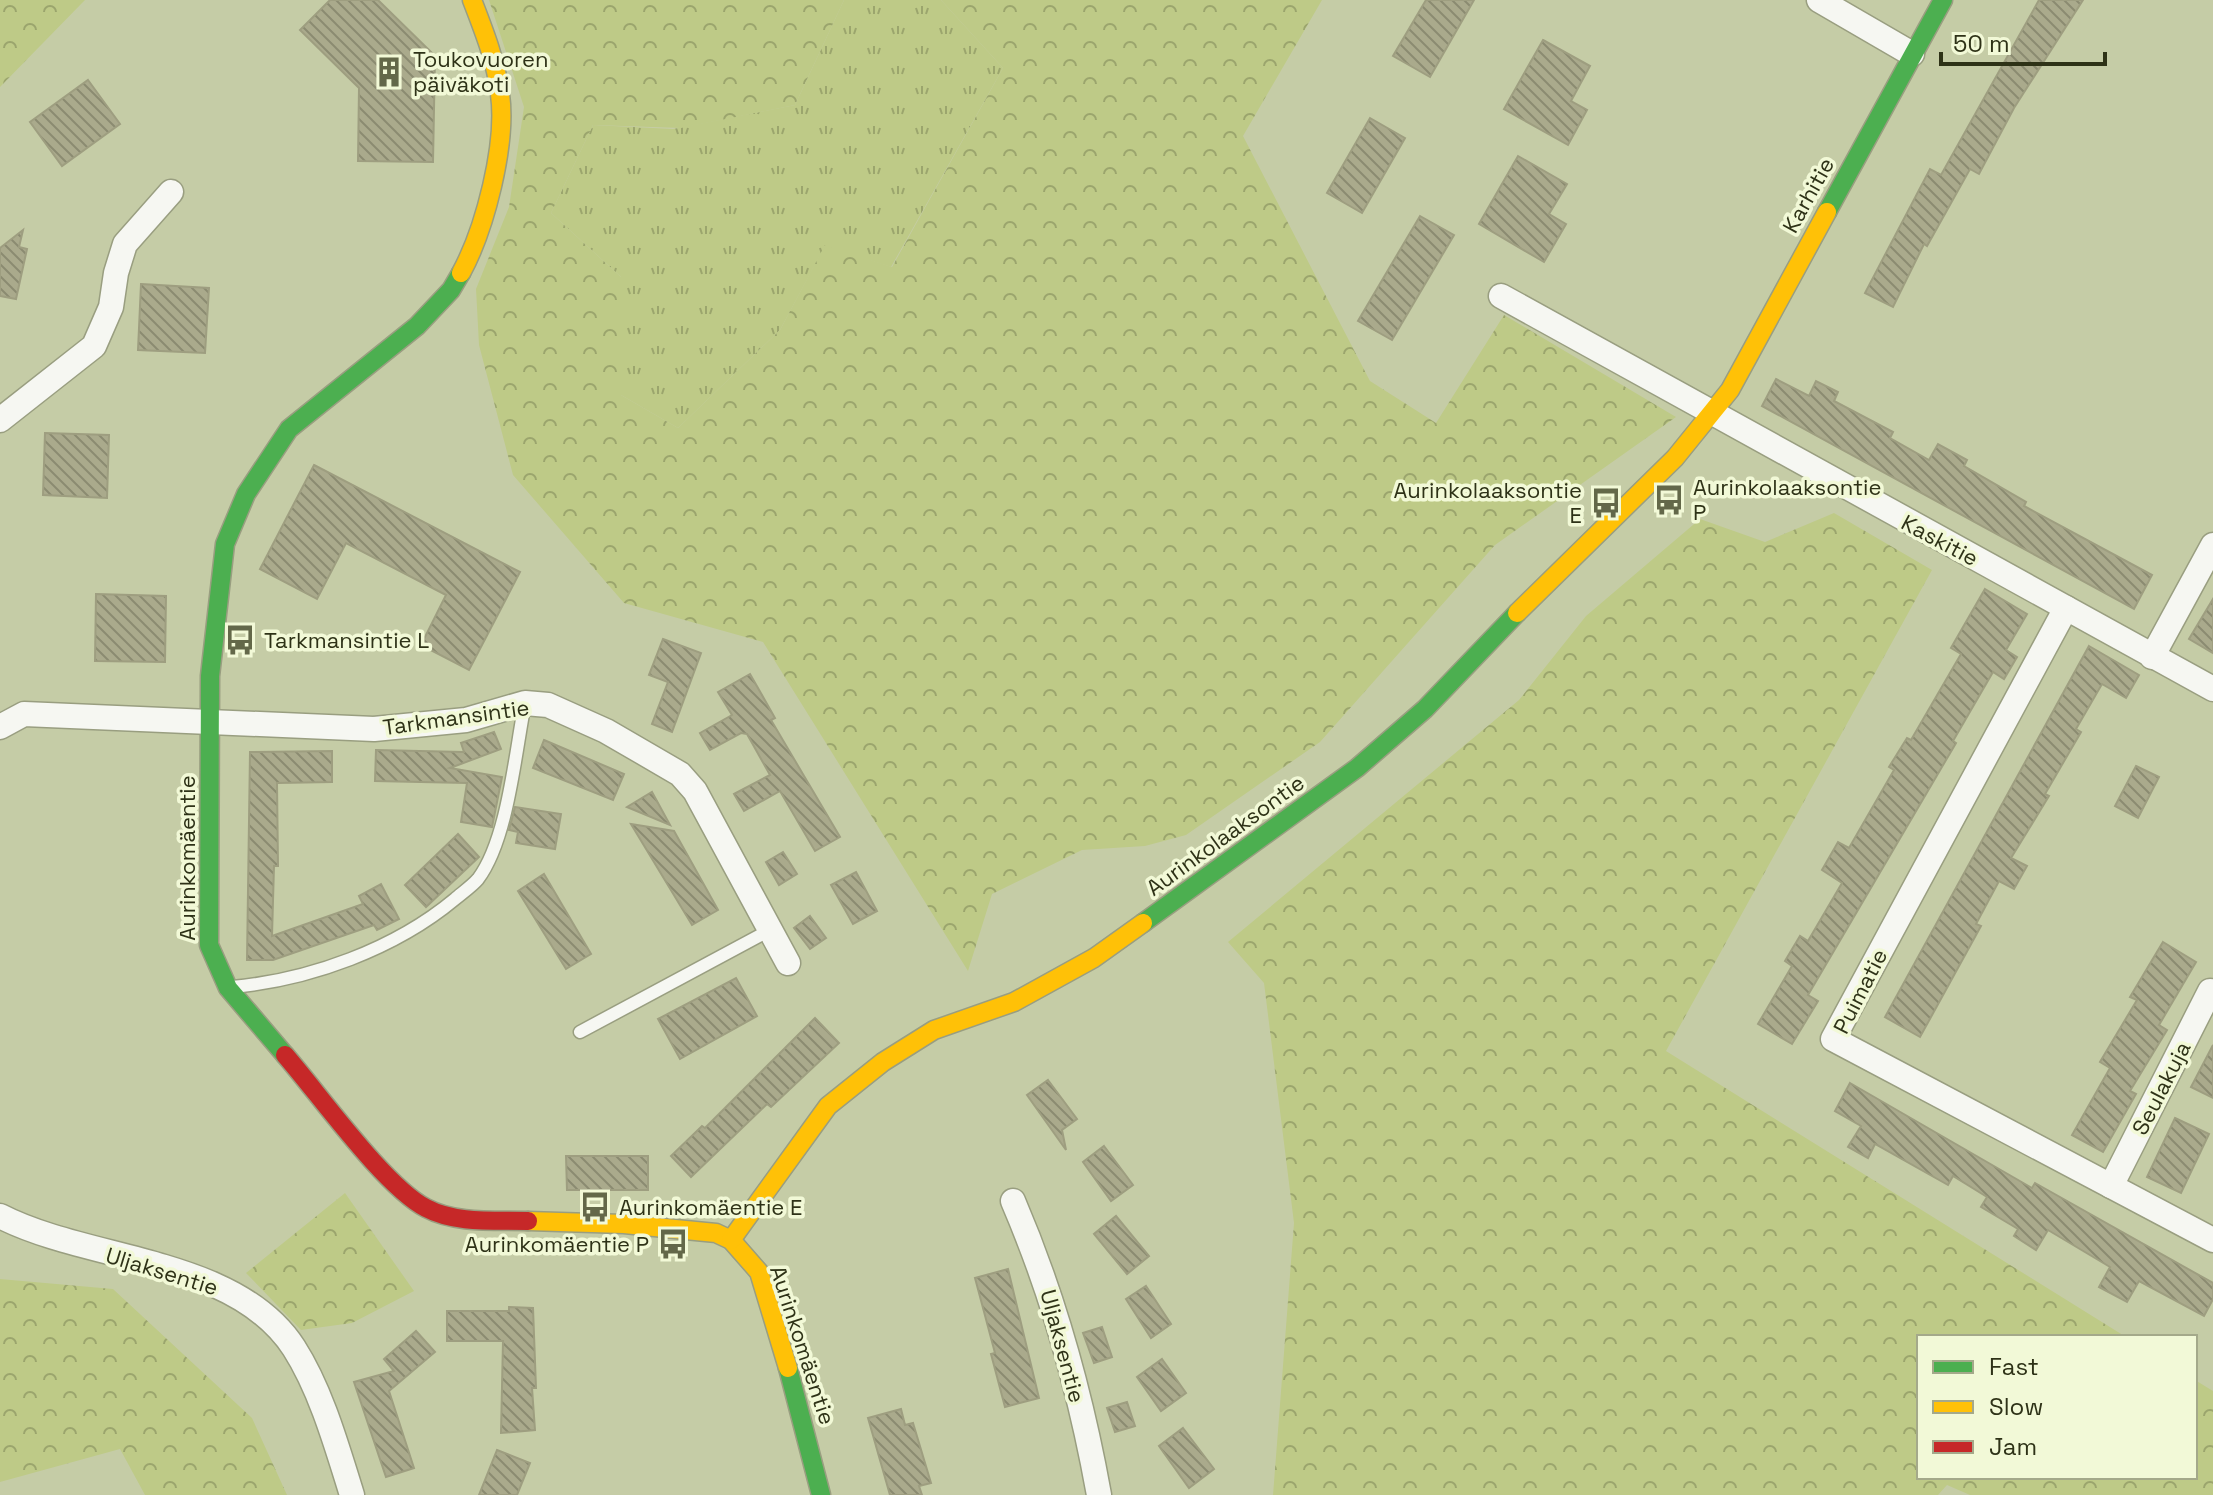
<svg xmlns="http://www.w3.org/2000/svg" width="2213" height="1495" viewBox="0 0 2213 1495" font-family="'Space Grotesk',sans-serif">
<defs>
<pattern id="grass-tufts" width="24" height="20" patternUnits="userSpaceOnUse" patternTransform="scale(2)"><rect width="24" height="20" fill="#beca87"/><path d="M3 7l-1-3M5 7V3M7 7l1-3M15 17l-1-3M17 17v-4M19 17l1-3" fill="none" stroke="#9ba56d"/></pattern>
<pattern id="forest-crowns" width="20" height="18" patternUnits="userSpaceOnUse" patternTransform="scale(2)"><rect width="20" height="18" fill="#beca87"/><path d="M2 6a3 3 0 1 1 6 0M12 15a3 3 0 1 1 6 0" fill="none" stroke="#9ba56d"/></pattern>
<pattern id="building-back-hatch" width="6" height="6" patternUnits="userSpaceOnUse" patternTransform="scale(2)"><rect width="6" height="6" fill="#aaaa8c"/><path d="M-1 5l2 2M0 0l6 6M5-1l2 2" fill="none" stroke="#8b8b71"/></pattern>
</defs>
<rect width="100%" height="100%" fill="#c5cca6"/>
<path fill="url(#grass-tufts)" d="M844,0h97l62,68 -112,199 -66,-21 -45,84 -102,98 -57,-33v-118l-70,-64 42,-88 80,4 122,-24z"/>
<g fill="url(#forest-crowns)">
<path d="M0,0h85l-85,87z"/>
<path d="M489,0h355l-49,105 -114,23 -88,-3 -42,88 70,64v118l57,33 102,-98 45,-85 67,22 111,-199 -62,-68h381l-79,136 127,245 66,42 68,-108 172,102 -181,128 -175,197 -134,93 -41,11 -63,4 -90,44 -24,77 -205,-329 -139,-39 -111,-128 -34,-130 -3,-56 33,-82 15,-100z"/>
<path d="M1834,513l98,57 -266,481 460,286h-207v140h276v-97l18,11v104h-243l-23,-10 -9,10h-665l21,-272 -30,-240 -36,-41 291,-242 67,-84 114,-97 65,23z"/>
<path d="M345,1193l69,98 -62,32 -51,7 -55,-57z"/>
<path d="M0,1279l113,10 139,129 35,77h-142l-25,-46 -120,33z"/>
</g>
<g fill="url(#building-back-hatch)" stroke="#9e9e80" stroke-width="2">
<path d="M330,0h48l57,56 -2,106 -75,-1 1,-73 -59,-58z"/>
<path d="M1426,0h48l-44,77 -37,-21z"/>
<path d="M2039,0h44l-69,108 -35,66 -9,-5 -43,77 -3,-2 -31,63 -28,-14 65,-124 11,6z"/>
<path d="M1543,40l47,26 -19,35 16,9 -19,35 -64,-36z"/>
<path d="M88,80l32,44 -58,42 -32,-44z"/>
<path d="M1370,118l35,20 -43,75 -35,-20z"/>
<path d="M1518,156l49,28 -18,30 17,10 -22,38 -65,-38z"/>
<path d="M1420,216l34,19 -62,105 -34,-19z"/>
<path d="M23,230l-4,17 8,2 -11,50 -16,-3v-48z"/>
<path d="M141,284l68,4 -4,65 -67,-3z"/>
<path d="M1776,379l33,17 7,-15 22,11 -4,9 59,31 -3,6 39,22 9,-16 29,16 -3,6 62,36 -2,4 128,69 -18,34 -372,-203z"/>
<path d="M45,433l64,2 -2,63 -64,-3z"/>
<path d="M314,465l206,107 -51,98 -48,-25 25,-50 -100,-52 -29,56 -57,-30z"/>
<path d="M1985,589l42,25 -21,36 11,7 -13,22 -11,-7 -40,69 3,2 -148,252 10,6 -26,43 -34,-20 34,-58 -7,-5 15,-25 8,5 34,-58 -20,-13 16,-28 11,6 45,-78 -5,-3 18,-29 4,2 50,-86 -10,-6z"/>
<path d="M96,594l70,2 -1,66 -70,-1z"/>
<path d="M2213,599v54l-24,-14z"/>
<path d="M663,639l38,14 -29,79 -20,-8 16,-42 -19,-7z"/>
<path d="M2089,646l50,29 -13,23 -24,-14 -26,45 5,3 -36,62 4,2 -38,62 16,8 -13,23 -15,-8 -23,43 5,2 -61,111 -35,-20z"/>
<path d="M750,674l25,44 -4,2 69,117 -25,14 -35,-60 -36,20 -10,-17 36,-19 -23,-41 -6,-1 -31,17 -10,-17 32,-18 -14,-23z"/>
<path d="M494,732l7,17 -51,19 52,9 -10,50 -31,-5 6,-39 -92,-2 1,-31 88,2 -3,-9z"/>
<path d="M544,740l80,34 -11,26 -80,-32z"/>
<path d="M332,751v31l-55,1 1,83h-4l-2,70 91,-32 -4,-8 22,-12 18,35 -22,11 -3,-5 -101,35h-26l3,-208z"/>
<path d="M2136,766l23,11 -21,41 -23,-12z"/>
<path d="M652,792l18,33 -43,-18z"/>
<path d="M515,807l46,7 -6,35 -39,-6 2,-11 -9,-2z"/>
<path d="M631,824l43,7 44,79 -26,15z"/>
<path d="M458,834l21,23 -53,50 -21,-22z"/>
<path d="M783,852l14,22 -18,11 -13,-23z"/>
<path d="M856,872l21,39 -24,13 -22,-39z"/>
<path d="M544,874l47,80 -25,15 -48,-78z"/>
<path d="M810,916l16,22 -16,11 -16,-21z"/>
<path d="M2163,942l33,20 -37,63 8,5 -37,61 6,3 -33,58 -31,-17 38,-67 -10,-6 37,-62 -7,-3z"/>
<path d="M736,978l21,38 -77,43 -22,-40z"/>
<path d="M815,1018l24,25 -68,64 -4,-3 -76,73 -20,-21 31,-30 3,2z"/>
<path d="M2213,1045v53l-22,-11z"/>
<path d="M1048,1080l29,39 -15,11 4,20 -39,-55z"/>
<path d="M1850,1083l182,105 3,-5 178,100v16l-9,17 -65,-35 -12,21 -28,-15 11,-20 -62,-37 -12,20 -22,-14 4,-7 -37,-22 6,-10 -34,-21 -5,9 -73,-41 -7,14 -20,-11 13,-21 -26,-15z"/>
<path d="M2175,1118l34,16 -28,59 -34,-16z"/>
<path d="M1104,1146l29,39 -22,16 -28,-39z"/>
<path d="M566,1156h82v34h-81z"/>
<path d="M1116,1216l33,40 -22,18 -33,-40z"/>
<path d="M1008,1269l31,129 -34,9 -14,-53 4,-1 -20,-75z"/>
<path d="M1146,1286l25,38 -20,14 -25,-39z"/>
<path d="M509,1307l24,1 3,80h-4l3,42 -34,3 2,-92h-56v-30h62z"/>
<path d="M1102,1327l10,30 -18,6 -11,-30z"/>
<path d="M416,1331l19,21 -46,39 25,77 -28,9 -32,-95 40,-11 -10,-12z"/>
<path d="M1162,1359l24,34 -25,18 -24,-34z"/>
<path d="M1127,1402l8,24 -20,6 -8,-24z"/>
<path d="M901,1409l4,16 8,-2 18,60 -12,3 3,9h-32l-22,-77z"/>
<path d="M1183,1428l31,41 -25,19 -30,-42z"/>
<path d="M497,1450l33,13 -13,32h-38z"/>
</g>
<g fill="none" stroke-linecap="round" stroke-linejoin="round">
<g stroke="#999e80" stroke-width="15">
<g id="lane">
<path d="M232,987c78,-7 163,-38 223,-88 7,-6 17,-13 23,-20 30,-40 37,-126 47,-176"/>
<path d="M580,1032l190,-102"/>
</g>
</g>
<g stroke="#999e80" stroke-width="27">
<g id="street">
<path d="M1819,0l93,54"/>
<path d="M1501,296l712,393"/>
<path d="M0,420l94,-74 17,-39 5,-34 9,-29 46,-52"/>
<path d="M2066,608l-233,431 380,201"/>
<path d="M2152,657l61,-112"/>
<path d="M0,727l24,-13 350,15 92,-9 59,-17 23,2 58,26 74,43 15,17 93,172"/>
<path d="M2111,1186l99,-195"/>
<path d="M1013,1201c40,93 68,194 86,294"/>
<path d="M0,1216c89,46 235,41 294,132 27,42 43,99 58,147"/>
</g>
</g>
<g stroke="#999e80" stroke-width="21">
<g id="fast">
<path d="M1827,212l116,-212"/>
<path d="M1143,923l214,-155 68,-59 92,-96"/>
<path d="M285,1055l-57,-67 -19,-43 1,-269 15,-132 21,-50 43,-65 128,-103 34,-36 10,-17"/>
<path d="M788,1368l33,127"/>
</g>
</g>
<g stroke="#999e80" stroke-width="21">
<g id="slow">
<path d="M461,273c24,-44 46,-129 39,-179 -4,-33 -16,-63 -28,-94"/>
<path d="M1517,613l158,-155 55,-68 97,-178"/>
<path d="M528,1221l96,3 92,9 15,7 28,32 29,96"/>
<path d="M731,1240l97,-134 55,-44 51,-32 80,-28 80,-44 49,-35"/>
</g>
</g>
<g stroke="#999e80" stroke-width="21">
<path id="jam" d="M285,1055c34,39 99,131 141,153 30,16 69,12 102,13"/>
</g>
<use href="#lane" stroke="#f6f7f2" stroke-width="12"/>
<use href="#street" stroke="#f6f7f2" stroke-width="24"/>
<use href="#fast" stroke="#4caf50" stroke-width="18"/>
<use href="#slow" stroke="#ffc107" stroke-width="18"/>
<use href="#jam" stroke="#c62828" stroke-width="18"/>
</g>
<defs>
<g id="building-bare" transform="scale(2.4)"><path d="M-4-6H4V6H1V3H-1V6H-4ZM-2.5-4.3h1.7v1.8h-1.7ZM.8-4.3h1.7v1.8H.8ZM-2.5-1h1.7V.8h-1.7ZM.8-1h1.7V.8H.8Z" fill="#636849" stroke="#f2f9d7" stroke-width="2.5" paint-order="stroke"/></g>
<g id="bus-bare" transform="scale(2.4)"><path d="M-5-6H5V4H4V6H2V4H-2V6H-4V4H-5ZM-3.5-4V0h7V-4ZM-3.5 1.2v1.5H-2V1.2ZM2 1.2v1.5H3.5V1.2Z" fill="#636849" stroke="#f2f9d7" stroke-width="2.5" paint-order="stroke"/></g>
</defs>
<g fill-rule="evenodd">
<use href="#building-bare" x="389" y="72"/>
<use href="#bus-bare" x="1669" y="500"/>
<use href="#bus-bare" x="1606" y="503"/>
<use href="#bus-bare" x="240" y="640"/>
<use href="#bus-bare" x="595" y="1207"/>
<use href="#bus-bare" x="673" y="1244"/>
</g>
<g text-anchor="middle" stroke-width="7" stroke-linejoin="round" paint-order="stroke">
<g font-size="22" fill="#2e3217" stroke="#f2f9d7" text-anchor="start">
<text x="413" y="67">Toukovuoren<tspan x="413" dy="25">päiväkoti</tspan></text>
<text x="1693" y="495">Aurinkolaaksontie<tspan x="1693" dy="25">P</tspan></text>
<text x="1582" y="498" text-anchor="end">Aurinkolaaksontie<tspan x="1582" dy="25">E</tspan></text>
<text x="264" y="648">Tarkmansintie L</text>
<text x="619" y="1215">Aurinkomäentie E</text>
<text x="649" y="1252" text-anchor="end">Aurinkomäentie P</text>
</g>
<g font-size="22" fill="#2e3217" stroke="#f2f9d7">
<text transform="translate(1808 195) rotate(-61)" y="8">Karhitie</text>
<text transform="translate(1940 540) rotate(28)" y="8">Kaskitie</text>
<text transform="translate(456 717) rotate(-8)" y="8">Tarkmansintie</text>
<text transform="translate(1225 835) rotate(-36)" y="8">Aurinkolaaksontie</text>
<text transform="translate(187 858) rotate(-90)" y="8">Aurinkomäentie</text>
<text transform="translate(1860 991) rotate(-63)" y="8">Puimatie</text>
<text transform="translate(2161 1088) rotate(-63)" y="8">Seulakuja</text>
<text transform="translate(162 1271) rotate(17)" y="8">Uljaksentie</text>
<text transform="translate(803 1345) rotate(72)" y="8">Aurinkomäentie</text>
<text transform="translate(1063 1346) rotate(75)" y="8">Uljaksentie</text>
</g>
</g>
<rect x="1917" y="1335" width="280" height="144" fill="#f2f9d7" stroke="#a4a98a" stroke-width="2"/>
<rect x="1933" y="1361" width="40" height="12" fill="#4caf50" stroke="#a4a98a" stroke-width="2"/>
<text x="1989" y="1375" font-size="24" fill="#2e3217">Fast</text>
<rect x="1933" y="1401" width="40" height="12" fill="#ffc107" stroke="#a4a98a" stroke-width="2"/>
<text x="1989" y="1415" font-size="24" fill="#2e3217">Slow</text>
<rect x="1933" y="1441" width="40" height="12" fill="#c62828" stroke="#a4a98a" stroke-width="2"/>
<text x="1989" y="1455" font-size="24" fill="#2e3217">Jam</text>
<path d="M1941 52v12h164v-12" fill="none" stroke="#2e3217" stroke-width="4"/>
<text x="1953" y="52" font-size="24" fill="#2e3217" stroke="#f2f9d7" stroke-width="6" paint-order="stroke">50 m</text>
</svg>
